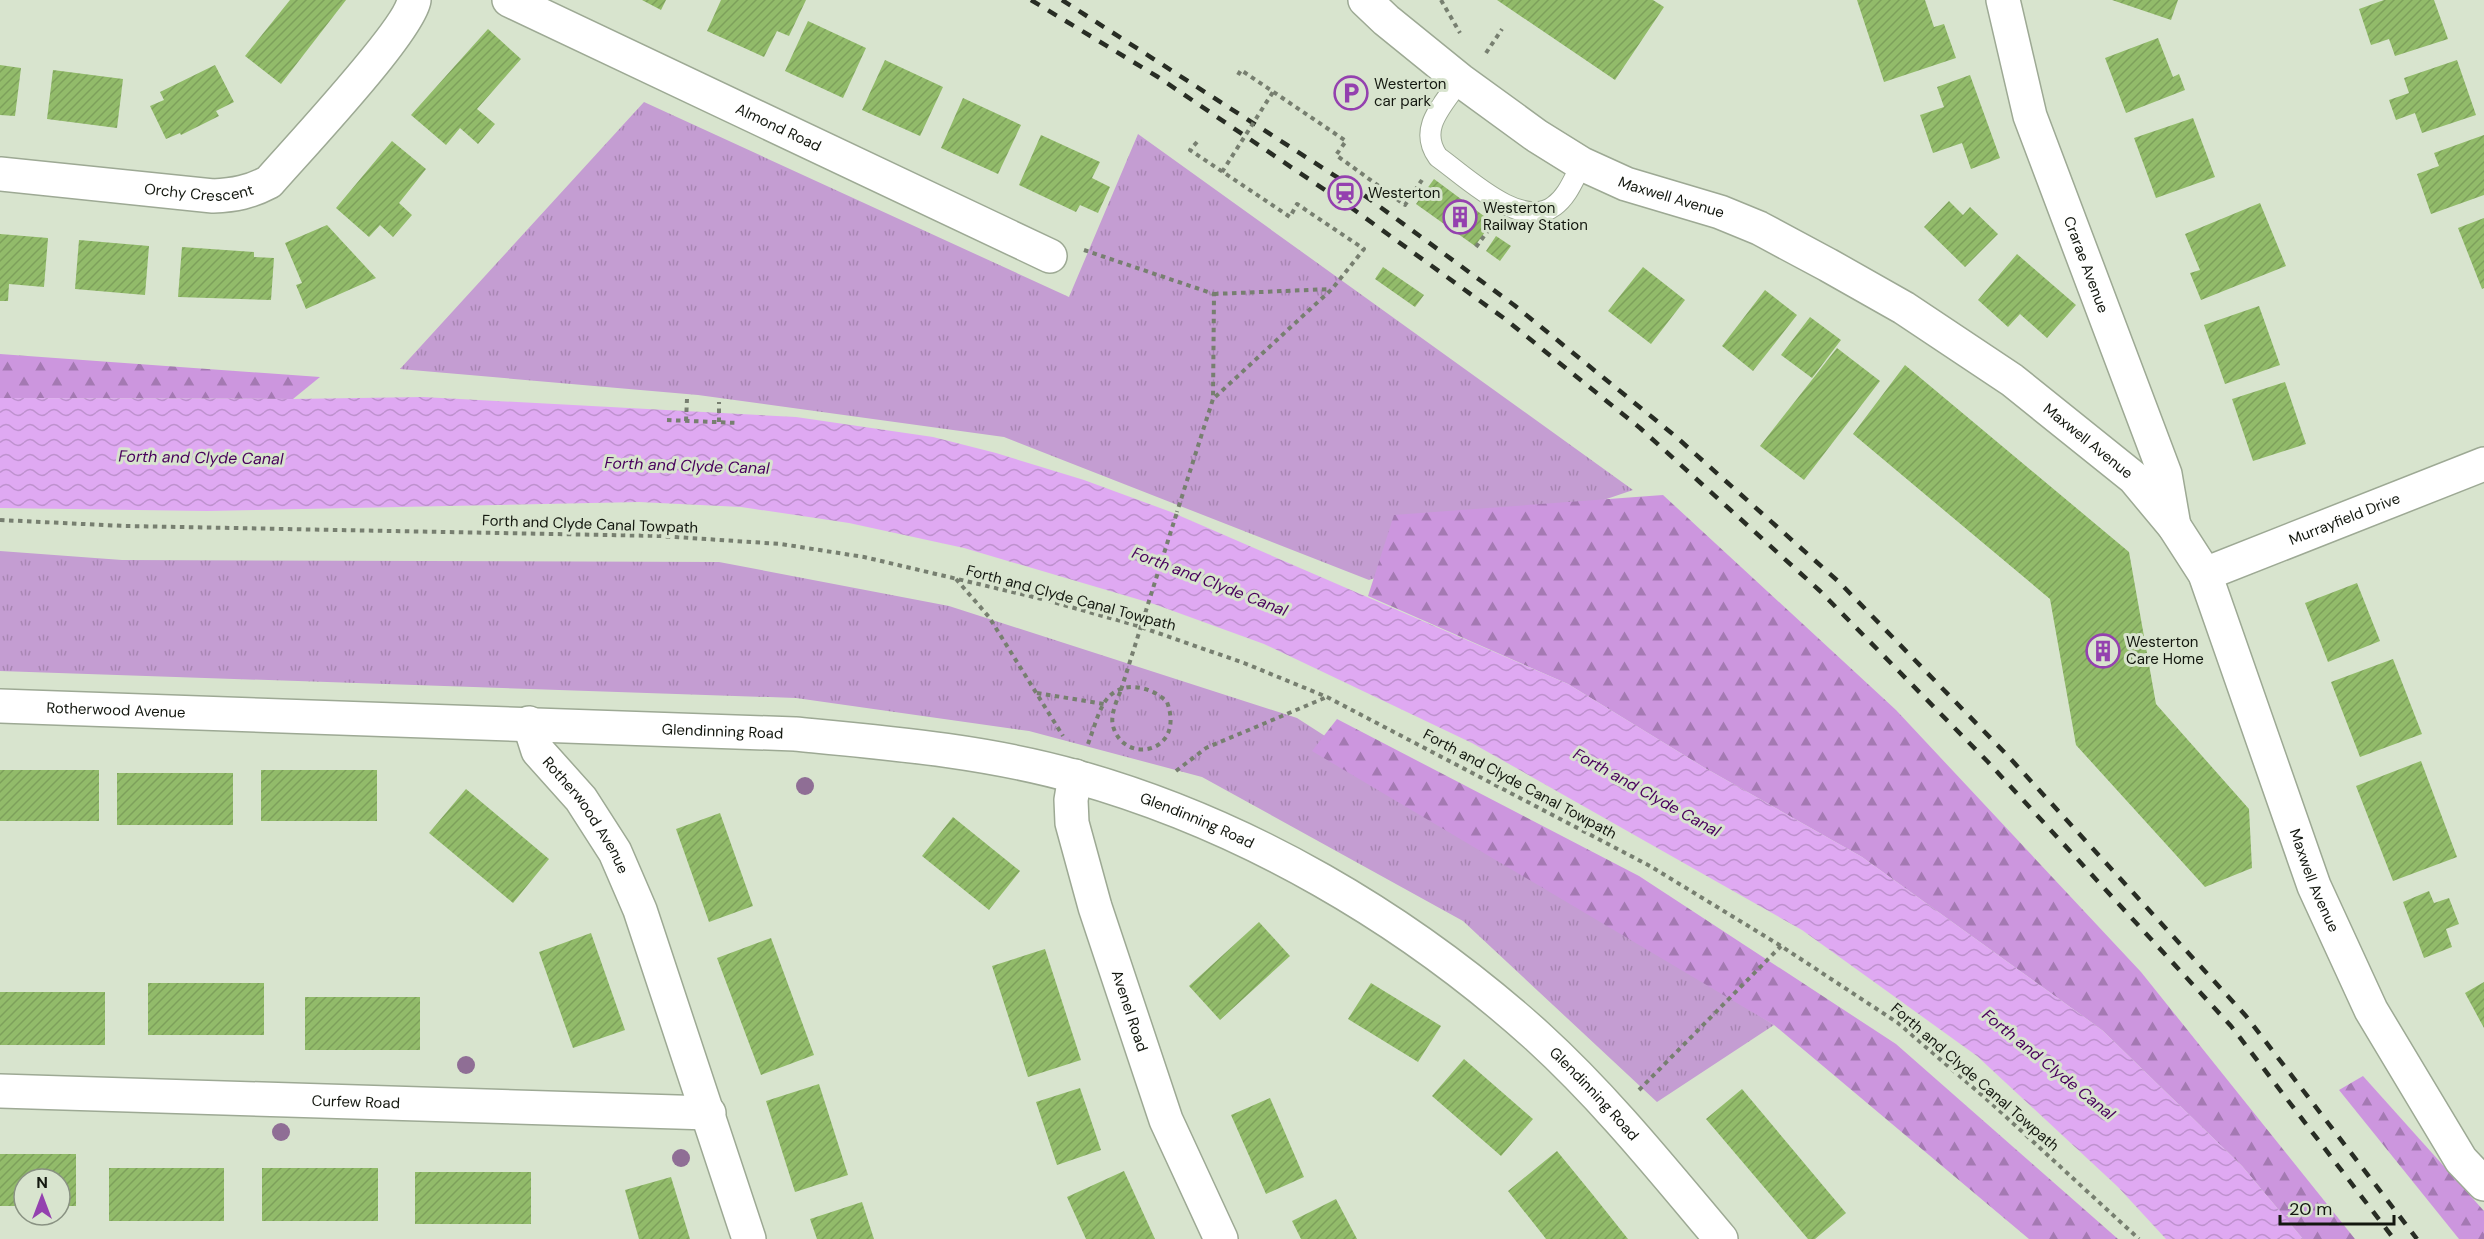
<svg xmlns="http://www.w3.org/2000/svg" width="2484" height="1239" viewBox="0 0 2484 1239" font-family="'DM Sans',sans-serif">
<defs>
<pattern id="grass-tufts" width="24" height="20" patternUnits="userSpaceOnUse" patternTransform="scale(1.5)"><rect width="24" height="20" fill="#c49dd2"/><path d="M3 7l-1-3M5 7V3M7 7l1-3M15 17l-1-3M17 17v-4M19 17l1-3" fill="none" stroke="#a886b3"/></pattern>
<pattern id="forest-firs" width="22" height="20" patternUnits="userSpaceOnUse" patternTransform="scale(1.5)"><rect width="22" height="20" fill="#cc96de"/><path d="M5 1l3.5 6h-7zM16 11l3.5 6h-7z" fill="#a479b2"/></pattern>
<pattern id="water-waves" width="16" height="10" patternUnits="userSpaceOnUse" patternTransform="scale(1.5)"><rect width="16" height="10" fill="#dfa9f2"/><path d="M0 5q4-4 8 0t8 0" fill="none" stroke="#be91ce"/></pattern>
<pattern id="building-hatch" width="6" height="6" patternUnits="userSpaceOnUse" patternTransform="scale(1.5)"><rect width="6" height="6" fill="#92bb6a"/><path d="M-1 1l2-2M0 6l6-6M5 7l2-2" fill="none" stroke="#7da05b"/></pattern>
</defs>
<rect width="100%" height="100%" fill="#d8e4ce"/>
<g fill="url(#grass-tufts)">
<path d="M644,102l425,195 69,-163 495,356 -264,90 -365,-143 -306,-42 -298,-26z"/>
<path d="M0,551l122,9 597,2 230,44 348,112 477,307 -117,77 -194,-181 -261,-144 -173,-46 -233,-33 -796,-27z"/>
</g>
<g fill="url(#forest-firs)">
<path d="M0,354l320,23 -27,22 -293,-1z"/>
<path d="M1663,495l233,215 245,262 214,267h-52l-61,-73 -140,-136 -240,-173 -157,-89 -137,-84 -200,-88 26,-81z"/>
<path d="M1337,719l302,157 257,168 222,195h-89l-255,-214 -462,-274z"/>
<path d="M2363,1076l121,135v28h-25l-120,-149z"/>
</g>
<path fill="url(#water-waves)" d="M423,397l373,20 137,20 63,16 88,27 87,32 397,172 137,84 157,89 240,173 140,136 61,73h-137l-48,-52 -141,-131 -175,-126 -330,-187 -208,-99 -110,-40 -190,-56 -115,-25 -108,-16 -102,-5 -432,9 -207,-3v-110l293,1z"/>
<g fill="url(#building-hatch)">
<path d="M290,0h56l-65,84 -36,-28z"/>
<path d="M642,0h24l-5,10z"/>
<path d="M721,0h85l-17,36 -12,-5 -13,26 -57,-26z"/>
<path d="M1497,0h156l11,7 -49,73z"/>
<path d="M1857,0h68l9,27 10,-3 12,34 -72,24z"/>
<path d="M2112,0h66l-7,20z"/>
<path d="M2384,0h50l14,39 -53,17 -6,-17 -18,6 -12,-36z"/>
<path d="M808,21l58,27 -23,50 -58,-27z"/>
<path d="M488,29l33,30 -44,50 18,15 -17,20 -18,-16 -14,17 -35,-30z"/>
<path d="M2158,38l15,39 6,-3 6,16 -59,23 -21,-55z"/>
<path d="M885,60l58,27 -23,49 -58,-26z"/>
<path d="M2457,60l19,55 -54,18 -7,-20 -19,7 -7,-20 20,-7 -5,-15z"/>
<path d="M0,65l21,3 -6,48 -15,-1z"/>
<path d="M215,65l19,37 -18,9 3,5 -38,19 -1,-2 -14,6 -16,-33 14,-6 -4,-8z"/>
<path d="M53,70l70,9 -6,49 -70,-9z"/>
<path d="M1970,75l30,83 -29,11 -9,-26 -29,10 -13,-38 24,-8 -7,-20z"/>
<path d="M963,98l58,27 -23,49 -57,-26z"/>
<path d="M2193,118l22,59 -59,21 -22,-60z"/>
<path d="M1041,135l59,27 -8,16 18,9 -12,26 -18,-8 -4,7 -57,-27z"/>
<path d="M2484,135v60l-53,19 -14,-40 22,-8 -5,-13z"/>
<path d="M392,141l34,28 -27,34 13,12 -19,22 -13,-12 -11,12 -33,-29z"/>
<path d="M1434,179l58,43 -17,24 -59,-42z"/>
<path d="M1949,201l14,14 7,-8 28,27 -33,33 -41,-40z"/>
<path d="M2260,203l26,63 -85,34 -11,-27 10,-3 -15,-36z"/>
<path d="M2484,218v70l-2,1 -24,-61z"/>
<path d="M327,225l49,53 -70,31 -10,-24 6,-2 -17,-40z"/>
<path d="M0,234l48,4 -4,49 -35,-3 -1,17h-8z"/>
<path d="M1496,236l15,10 -11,15 -14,-10z"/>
<path d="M79,240l70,6 -4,49 -70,-6z"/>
<path d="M182,247l72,5v5l20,1 -3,42 -93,-3z"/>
<path d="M2017,254l59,51 -29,33 -27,-24 -12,13 -30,-27z"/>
<path d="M1383,267l41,28 -9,12 -40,-28z"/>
<path d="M1643,267l42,33 -34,44 -43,-33z"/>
<path d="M1765,290l32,25 -44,56 -31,-25z"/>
<path d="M2259,306l21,59 -55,19 -21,-59z"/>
<path d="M1810,317l31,23 -29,38 -31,-23z"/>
<path d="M1837,348l43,33 -76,99 -44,-34z"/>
<path d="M1905,365l224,187 27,152 93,105 3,59 -47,19 -129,-142 -26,-146 -197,-165z"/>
<path d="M2285,382l21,62 -53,17 -21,-62z"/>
<path d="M2357,583l23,58 -52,21 -23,-59z"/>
<path d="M2393,659l29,75 -62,23 -29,-75z"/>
<path d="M2421,761l36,96 -64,24 -37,-95z"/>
<rect x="0" y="770" width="99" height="51"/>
<rect x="261" y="770" width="116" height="51"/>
<rect x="117" y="773" width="116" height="52"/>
<path d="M466,789l83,70 -36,44 -84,-70z"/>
<path d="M720,813l33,93 -44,16 -33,-93z"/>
<path d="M953,817l67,54 -31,39 -67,-54z"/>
<path d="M2429,891l5,12 15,-5 10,26 -13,5 6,18 -28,11 -21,-56z"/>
<path d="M1259,922l31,34 -70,64 -31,-34z"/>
<path d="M591,933l34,97 -52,18 -34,-96z"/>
<path d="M771,938l43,117 -53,20 -44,-117z"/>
<path d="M1045,949l36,111 -53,17 -36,-111z"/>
<path d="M2484,982v46l-19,-35z"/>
<rect x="148" y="983" width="116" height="52"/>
<path d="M1371,983l70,43 -23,36 -70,-43z"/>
<rect x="0" y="992" width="105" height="53"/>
<rect x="305" y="997" width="115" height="53"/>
<path d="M1464,1059l69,60 -32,37 -69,-60z"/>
<path d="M819,1084l29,91 -53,17 -29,-91z"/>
<path d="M1080,1088l21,62 -44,15 -21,-63z"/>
<path d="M1742,1089l104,124 -31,26h-7l-102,-120z"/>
<path d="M1270,1098l34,79 -38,17 -35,-79z"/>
<path d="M1557,1151l36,44 35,44h-82l-3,-4 -35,-44z"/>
<path d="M0,1154h76v52h-16v-27h-36v27h-24z"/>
<rect x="109" y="1168" width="115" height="53"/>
<rect x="262" y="1168" width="116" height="53"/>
<path d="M1124,1171l31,68h-69l-19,-42z"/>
<rect x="415" y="1172" width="116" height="52"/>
<path d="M671,1177l19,62h-51l-14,-49z"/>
<path d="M1336,1199l21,40h-56l-9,-18z"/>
<path d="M862,1202l12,37h-57l-7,-20z"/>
</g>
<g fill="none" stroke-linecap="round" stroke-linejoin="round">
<g stroke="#9da994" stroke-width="22">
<path id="service" d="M1460,80c-16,24 -43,48 -22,77 27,19 83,74 116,49 14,-10 20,-28 28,-42"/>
</g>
<g stroke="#9da994" stroke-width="36">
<g id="minor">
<path id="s1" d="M509,0l541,256"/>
<path id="s2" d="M2003,0l27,116 135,358 9,52"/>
<path id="s3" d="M0,174l213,22c22,-1 37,-4 56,-14 26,-30 141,-152 145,-182"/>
<path id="s4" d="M2205,574l279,-110"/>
<path id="s5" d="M529,723l9,28 43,48 34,53 25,58 109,329"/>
<path id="s6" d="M0,1091l709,22"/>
</g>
</g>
<g stroke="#9da994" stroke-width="36">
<g id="tertiary">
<path id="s7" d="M1365,0l21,20 74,60 77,56 45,28 44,20 94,28 39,16 69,37 76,43 108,72 122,98 40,48 31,48 109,312 57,124 90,150 23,24"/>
<path id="s8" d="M0,706l795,28c94,9 191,17 282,43 170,48 329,141 460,259 68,62 125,133 184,203"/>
<path id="s9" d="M1075,776l-4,24 1,23 23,84 71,213 55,119"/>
</g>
</g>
<g stroke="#777f70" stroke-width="4" stroke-dasharray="4.5 4.5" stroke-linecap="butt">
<path d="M1441,0l19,33"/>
<path d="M1486,53l16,-24"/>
<path d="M1238,75l3,-5 105,71 -10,14 69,50 17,-25"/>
<path d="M1197,142l-7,8 100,67 7,-13 67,45 -32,40 -119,110"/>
<path d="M1476,247l14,-19"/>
<path d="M1084,250l130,44 -1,105 -36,113"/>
<path d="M1214,294l117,-5"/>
<path d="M667,420l71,3"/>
<path d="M686,421l1,-22"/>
<path d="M719,422v-20"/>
<path d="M0,520l125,6 535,10 121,8 83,13 178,42 93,26 109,38 83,34 323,169 131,80 117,77 93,80 148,136"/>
<path d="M956,579l33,38 74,119"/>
<path d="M1037,693l67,11"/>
<path d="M1088,744c5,-13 9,-29 16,-41 15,-24 46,-18 63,-1 19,51 -43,64 -54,24 -3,-11 4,-26 8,-36"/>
<path d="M1176,771l30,-23 121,-51"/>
<path d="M1639,1090l142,-144"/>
</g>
<use href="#service" stroke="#fff" stroke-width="20"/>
<use href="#minor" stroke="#fff" stroke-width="33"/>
<use href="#tertiary" stroke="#fff" stroke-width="33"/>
<g stroke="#282d24" stroke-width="4.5" stroke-dasharray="10 10" stroke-linecap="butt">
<path d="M1031,0l127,77 195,132 152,110 135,109 180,163 168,171 243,264 163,213"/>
<path d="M1062,0l295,190 157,115 160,130 165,147 169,174 238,260 171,223"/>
</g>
<g stroke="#777f70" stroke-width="4" stroke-dasharray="4.5 4.5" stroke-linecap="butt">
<path d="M1222,172l51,-80"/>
<path d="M1121,690l56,-178"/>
</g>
</g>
<g fill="#8f6e95">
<circle cx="805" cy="786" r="9"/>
<circle cx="466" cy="1065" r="9"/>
<circle cx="281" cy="1132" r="9"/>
<circle cx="681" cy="1158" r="9"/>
</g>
<defs>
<g id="parking-ring" transform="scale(1.725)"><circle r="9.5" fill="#d8e4ce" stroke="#9441af" stroke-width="1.5"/><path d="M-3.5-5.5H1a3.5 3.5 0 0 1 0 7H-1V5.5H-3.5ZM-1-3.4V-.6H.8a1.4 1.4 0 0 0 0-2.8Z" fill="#9441af"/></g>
<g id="station-ring" transform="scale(1.725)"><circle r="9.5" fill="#d8e4ce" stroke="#9441af" stroke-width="1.5"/><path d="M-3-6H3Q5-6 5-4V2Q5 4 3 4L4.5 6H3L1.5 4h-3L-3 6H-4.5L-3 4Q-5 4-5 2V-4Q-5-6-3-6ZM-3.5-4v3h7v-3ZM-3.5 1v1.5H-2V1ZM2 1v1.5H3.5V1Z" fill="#9441af"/></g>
<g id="building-ring" transform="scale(1.725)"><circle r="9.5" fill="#d8e4ce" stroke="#9441af" stroke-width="1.5"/><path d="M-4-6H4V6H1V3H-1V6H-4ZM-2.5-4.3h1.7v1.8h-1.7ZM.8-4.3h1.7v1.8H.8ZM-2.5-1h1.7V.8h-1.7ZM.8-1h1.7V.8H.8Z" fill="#9441af"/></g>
</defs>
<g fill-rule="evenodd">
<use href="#parking-ring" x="1351" y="93"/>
<use href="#station-ring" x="1345" y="193"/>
<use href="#building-ring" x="1460" y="217"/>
<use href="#building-ring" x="2103" y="651"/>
</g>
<g text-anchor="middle" stroke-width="6" stroke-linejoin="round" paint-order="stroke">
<g font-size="15" fill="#13170f" stroke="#d8e4ce" text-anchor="start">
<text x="1374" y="89">Westerton<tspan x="1374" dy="17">car park</tspan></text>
<text x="1368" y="198">Westerton</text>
<text x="1483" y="213">Westerton<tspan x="1483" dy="17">Railway Station</tspan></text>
<text x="2126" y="647">Westerton<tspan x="2126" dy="17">Care Home</tspan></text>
</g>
<g font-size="15" fill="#13170f" stroke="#d8e4ce">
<text dy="5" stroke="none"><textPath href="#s1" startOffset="298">Almond Road</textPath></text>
<text dy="5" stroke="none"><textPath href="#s3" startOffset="200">Orchy Crescent</textPath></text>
<text dy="5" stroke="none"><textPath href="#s7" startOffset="368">Maxwell Avenue</textPath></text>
<text dy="5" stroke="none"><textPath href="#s2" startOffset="278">Crarae Avenue</textPath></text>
<text dy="5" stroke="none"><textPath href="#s7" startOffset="854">Maxwell Avenue</textPath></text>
<text dy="5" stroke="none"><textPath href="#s4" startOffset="150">Murrayfield Drive</textPath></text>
<text transform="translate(590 524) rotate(2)" y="5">Forth and Clyde Canal Towpath</text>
<text transform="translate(1071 598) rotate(15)" y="5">Forth and Clyde Canal Towpath</text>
<text dy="5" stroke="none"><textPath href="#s8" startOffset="116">Rotherwood Avenue</textPath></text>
<text dy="5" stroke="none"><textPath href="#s8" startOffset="723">Glendinning Road</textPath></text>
<text transform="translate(1520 784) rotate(28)" y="5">Forth and Clyde Canal Towpath</text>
<text dy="5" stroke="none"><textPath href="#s5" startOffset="110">Rotherwood Avenue</textPath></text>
<text dy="5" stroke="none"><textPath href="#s8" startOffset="1209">Glendinning Road</textPath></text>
<text dy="5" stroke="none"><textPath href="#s7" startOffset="1358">Maxwell Avenue</textPath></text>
<text dy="5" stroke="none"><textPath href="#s9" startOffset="244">Avenel Road</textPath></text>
<text transform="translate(1975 1077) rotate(41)" y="5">Forth and Clyde Canal Towpath</text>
<text dy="5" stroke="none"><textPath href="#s8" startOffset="1695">Glendinning Road</textPath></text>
<text dy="5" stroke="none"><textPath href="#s6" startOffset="356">Curfew Road</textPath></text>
</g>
<g font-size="16" font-style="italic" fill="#49005c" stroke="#d8e4ce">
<text transform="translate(201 457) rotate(1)" y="6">Forth and Clyde Canal</text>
<text transform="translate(687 465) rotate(2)" y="6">Forth and Clyde Canal</text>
<text transform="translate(1210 581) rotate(21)" y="6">Forth and Clyde Canal</text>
<text transform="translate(1647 792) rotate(29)" y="6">Forth and Clyde Canal</text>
<text transform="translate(2049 1064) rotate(39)" y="6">Forth and Clyde Canal</text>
</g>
</g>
<g transform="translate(42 1197)"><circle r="28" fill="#d8e4ce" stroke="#899282" stroke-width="1.5"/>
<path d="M0-4.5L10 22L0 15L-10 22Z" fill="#9441af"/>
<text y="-9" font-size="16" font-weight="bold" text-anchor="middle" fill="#13170f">N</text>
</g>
<path d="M2280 1215v9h114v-9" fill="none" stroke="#13170f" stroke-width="3"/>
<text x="2289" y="1215" font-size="18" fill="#13170f" stroke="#d8e4ce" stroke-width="4.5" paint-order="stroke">20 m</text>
</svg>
